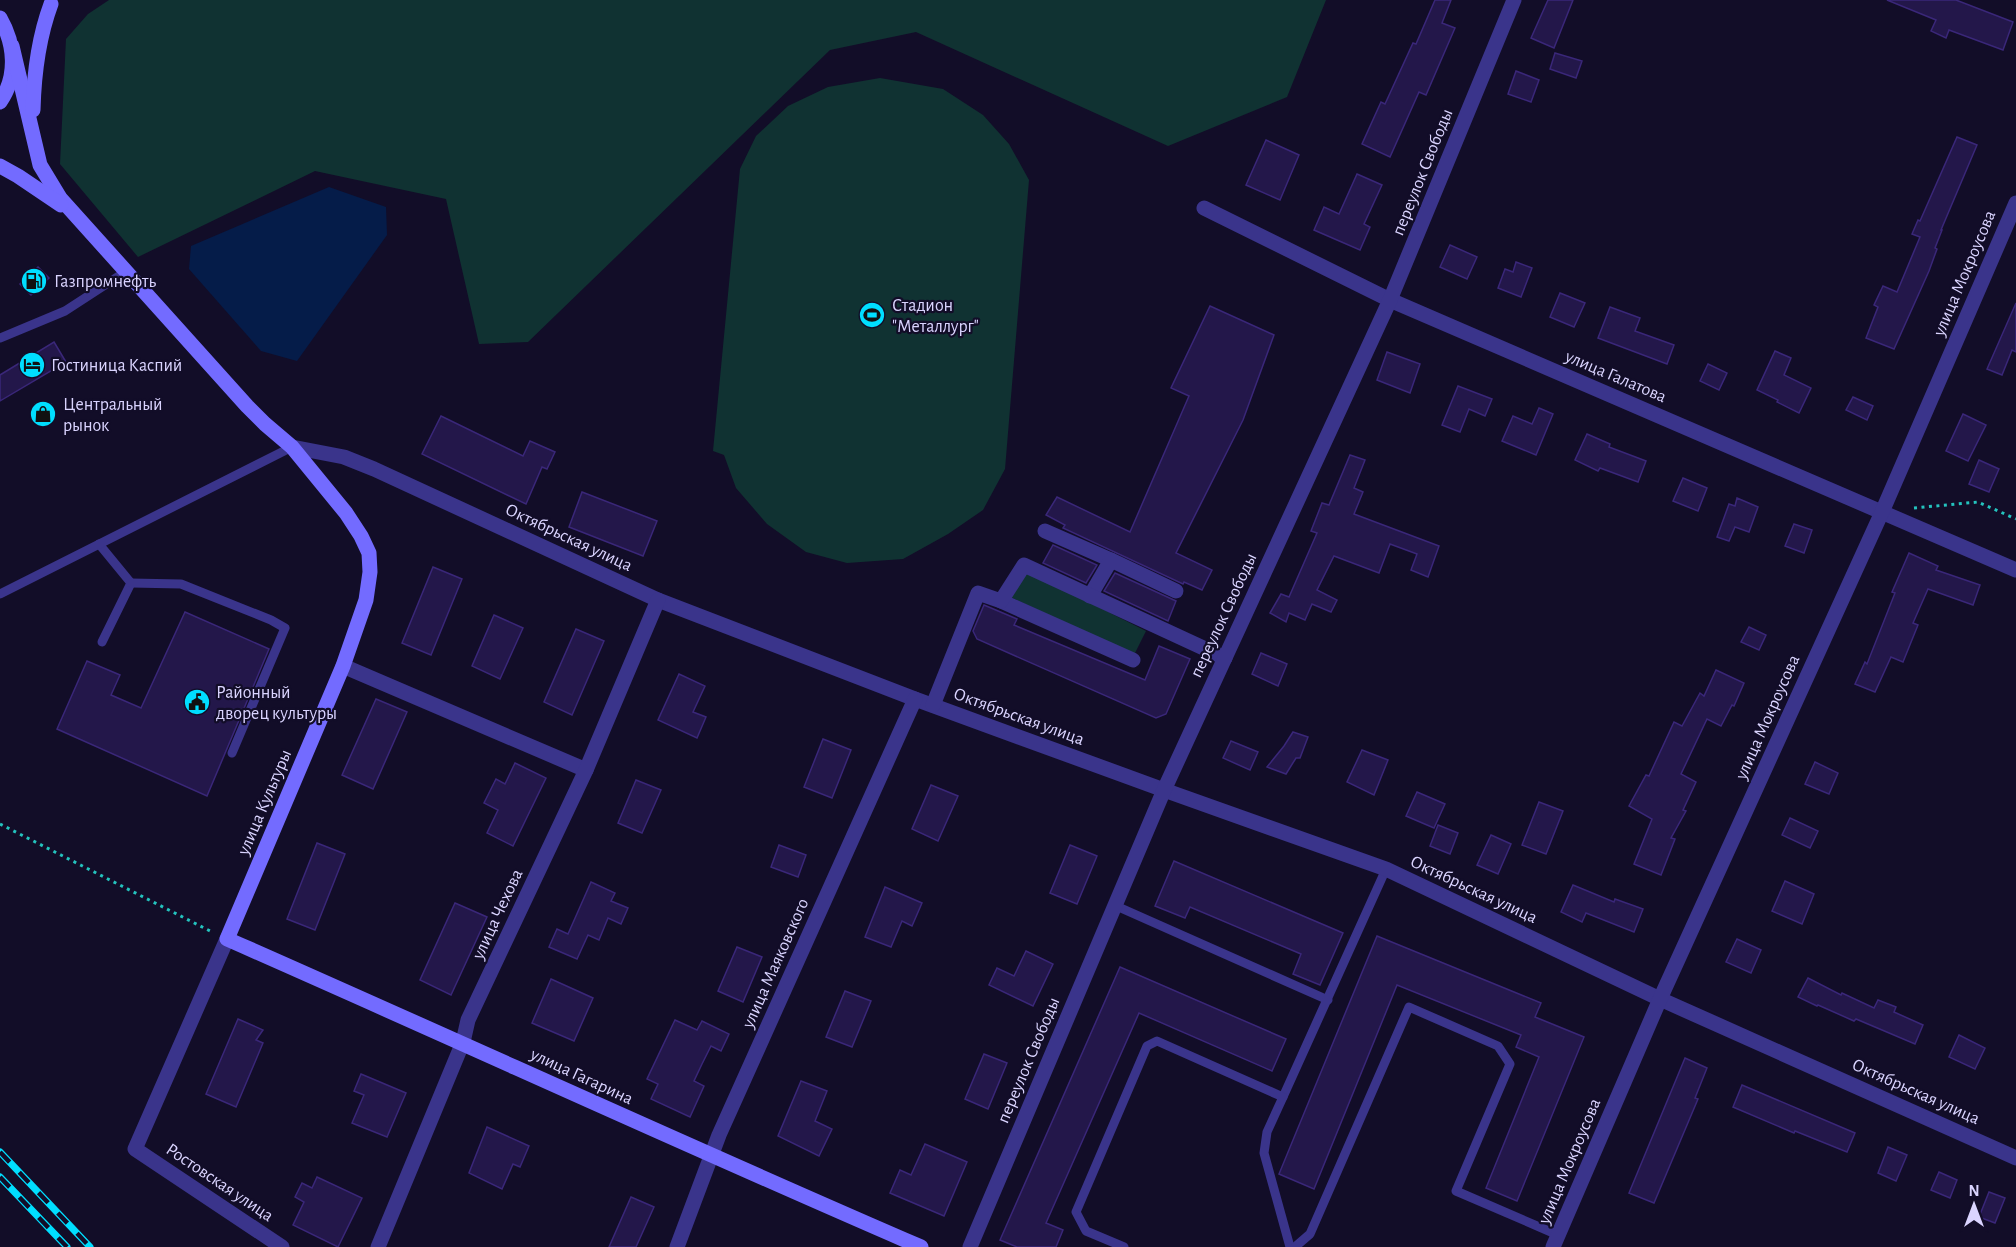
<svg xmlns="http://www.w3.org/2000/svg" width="2016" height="1247" viewBox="0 0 2016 1247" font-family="'Alegreya Sans',sans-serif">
<rect width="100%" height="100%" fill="#120d28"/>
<g fill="#103232">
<path d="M109,0h1217l-39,97 -119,49 -252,-114 -86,18 -302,292 -49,2 -33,-145 -131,-28 -177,86 -78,-93 6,-125 22,-25z"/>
<path d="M880,78l63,11 40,26 26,29 20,36 -24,289 -22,41 -35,24 -45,25 -56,4 -41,-11 -39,-28 -31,-36 -12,-33 -11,-4 27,-282 16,-33 32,-30 40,-19z"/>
<path d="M1025,570l121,61 -12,24 -126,-59z"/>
</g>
<path fill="#051c49" d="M329,187l57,20 1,28 -90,126 -36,-10 -72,-82 2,-23z"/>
<g fill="#23174a" stroke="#3a2779" stroke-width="1.5">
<path d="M1435,0h16l-9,23 13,5 -29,67 -7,-3 -29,65 -28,-13 19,-42 4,2 28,-61 3,1z"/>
<path d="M1548,0h25l-19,48 -23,-10z"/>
<path d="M1887,0h69l57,22 -10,28 -54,-20 -3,8 -15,-7 5,-11z"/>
<path d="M1555,53l27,8 -6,17 -26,-9z"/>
<path d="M1516,71l23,9 -8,22 -23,-8z"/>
<path d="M1957,137l20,8 -36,85h1l-7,18 2,1 -8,22 -35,78 -28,-11 12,-31 -4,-2 9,-19 14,6 23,-55 -8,-3 6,-14 2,1z"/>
<path d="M1266,140l33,15 -19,45 -34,-15z"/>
<path d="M1357,174l25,11 -18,39 6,3 -10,23 -46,-20 10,-23 15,7z"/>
<path d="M1450,245l27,12 -10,22 -27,-12z"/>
<path d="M1516,262l16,6 -11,29 -23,-9 7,-19 8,3z"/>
<path d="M38,267l11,11 -18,17 -11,-11z"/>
<path d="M1560,293l25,10 -11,24 -24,-10z"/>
<path d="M2016,303v49l-4,-2 -10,25 -15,-6z"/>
<path d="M1210,306l64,29 -31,85 -67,133 36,17 -10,20 -18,-8 -1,2 -120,-56 2,-3 -19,-10 11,-18 73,35 59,-136 -18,-8z"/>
<path d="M1610,307l30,11 -5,13 39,14 -7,19 -69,-26z"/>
<path d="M54,342l12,20 -66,39v-26z"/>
<path d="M1775,351l16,7 -7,17 27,13 -12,25 -22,-11 1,-2 -21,-10z"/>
<path d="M1387,352l33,12 -10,29 -33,-13z"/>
<path d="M1708,364l19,9 -8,17 -19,-9z"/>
<path d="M1458,386l34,13 -7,17 -16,-7 -9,23 -18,-7z"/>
<path d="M1853,397l20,9 -6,14 -21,-10z"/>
<path d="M1539,408l14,6 -17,41 -34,-14 11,-25 19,8z"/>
<path d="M1963,414l23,11 -18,36 -22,-10z"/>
<path d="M441,416l82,40 7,-15 25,11 -8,17 -5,-2 -16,37 -104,-50z"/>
<path d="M1587,434l23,10 -1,3 37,14 -8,21 -38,-14 -2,3 -23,-11z"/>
<path d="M1350,455l15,5 -11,28 9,4 -9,22 85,32 -11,31 -17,-7 6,-16 -27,-10 -11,29 -45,-17 -17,34 20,10 -6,12 -19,-8 -7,16 -16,-7 -3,9 -16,-9 11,-19 8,3 28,-64 -6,-2 11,-28 7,2z"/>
<path d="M1979,460l20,9 -10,23 -20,-8z"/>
<path d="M1683,478l24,10 -9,23 -25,-10z"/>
<path d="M582,492l75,29 -14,35 -74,-29z"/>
<path d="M1737,498l21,9 -9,25 -14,-5 -6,14 -12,-4 12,-33 6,2z"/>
<path d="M1794,524l18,6 -8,23 -19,-7z"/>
<path d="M1053,545l44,20 -11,18 -43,-20z"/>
<path d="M1909,553l29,13 -2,4 44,15 -7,20 -45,-16 -15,34 5,2 -15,37 -12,-5 -16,35 -20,-8 10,-22 2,2 28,-71 -3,-1z"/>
<path d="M433,567l29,12 -31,76 -29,-12z"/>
<path d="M1115,573l61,28 -8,20 -64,-30z"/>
<path d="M984,605l33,14 -3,6 131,55 14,-34 31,13 -24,55 -10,4 -179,-79 -4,-8z"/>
<path d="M185,612l84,37 -62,147 -150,-67 30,-68 33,14 -9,20 30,13z"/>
<path d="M494,615l29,13 -23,51 -28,-13z"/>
<path d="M1749,627l17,8 -7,15 -18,-8z"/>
<path d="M576,629l28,12 -32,74 -28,-13z"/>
<path d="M1261,653l26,11 -9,22 -26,-12z"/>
<path d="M1716,670l28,13 -10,23 -2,-1 -11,21 -14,-7 -26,55 15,8 -13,28 3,1 -15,27 4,1 -14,36 -27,-11 18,-45 -23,-13 17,-31 3,1 25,-54 8,4 18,-33 4,3z"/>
<path d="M679,674l26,12 -12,26 13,5 -9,21 -39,-18z"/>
<path d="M376,699l31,13 -34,77 -31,-14z"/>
<path d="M1293,732l15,5 -8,21h-4l-10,16 -19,-7 17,-21z"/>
<path d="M823,739l28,11 -19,48 -28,-11z"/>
<path d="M1231,741l27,11 -8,18 -27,-12z"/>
<path d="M1362,750l26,10 -14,35 -27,-13z"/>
<path d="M1815,762l23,11 -9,21 -24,-10z"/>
<path d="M515,763l31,15 -33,68 -26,-13 11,-23 -14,-7 12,-24 9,5z"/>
<path d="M636,780l25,10 -19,43 -24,-10z"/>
<path d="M931,785l27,11 -20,45 -26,-12z"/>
<path d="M1417,792l28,12 -11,24 -28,-12z"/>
<path d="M1539,802l24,9 -17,43 -24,-9z"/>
<path d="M1790,818l28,13 -8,17 -28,-13z"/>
<path d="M1438,825l20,8 -8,21 -20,-8z"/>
<path d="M1491,835l20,9 -13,30 -21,-9z"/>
<path d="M317,843l28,11 -30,76 -28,-11z"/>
<path d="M779,845l27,10 -8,22 -27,-10z"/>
<path d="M1070,845l27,11 -20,48 -27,-11z"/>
<path d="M1174,861l169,72 -23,52 -27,-11 8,-20 -111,-47 -5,11 -30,-12z"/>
<path d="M1785,881l29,13 -12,30 -30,-13z"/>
<path d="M591,882l24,11 -4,8 17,7 -7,16 -13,-6 -9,22 -11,-5 -11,24 -28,-12 8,-18 11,5z"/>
<path d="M1573,885l41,17 1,-3 28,10 -9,23 -48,-19 -4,9 -21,-10z"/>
<path d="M885,887l37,16 -10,23 -10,-5 -11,26 -26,-10z"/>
<path d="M455,903l32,14 -36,78 -31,-15z"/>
<path d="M1377,936l164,67 -6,14 49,20 -67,164 -31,-13 53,-131 -23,-10 5,-12 -124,-50 -83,204 -35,-15z"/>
<path d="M1737,939l24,11 -10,23 -25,-11z"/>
<path d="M737,947l25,10 -19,45 -25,-11z"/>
<path d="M1026,951l27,13 -20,42 -44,-21 8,-17 17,8z"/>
<path d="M1120,967l166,72 -14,32 -133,-58 -93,210 17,7 -7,17h-39l-17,-7z"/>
<path d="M1808,978l33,17 1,-2 32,15 4,-8 18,7 -2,5 29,13 -8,19 -59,-25 -2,2 -36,-16 -1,1 -19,-9z"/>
<path d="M551,979l42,19 -19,43 -42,-18z"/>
<path d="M845,991l26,10 -19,46 -26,-10z"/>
<path d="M238,1019l25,11 -7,10 7,3 -27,64 -30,-13z"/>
<path d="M675,1020l22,10 5,-9 27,13 -8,17 -10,-5 -9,18 -8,17 10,5 -14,31 -39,-18 7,-15 -11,-5z"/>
<path d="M1959,1035l26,13 -10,21 -26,-12z"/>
<path d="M984,1054l23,9 -19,46 -23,-10z"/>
<path d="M1685,1058l22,10 -12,30 3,1 -44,104 -25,-10z"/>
<path d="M361,1074l45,19 -19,44 -35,-14 12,-28 -10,-4z"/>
<path d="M801,1081l26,10 -12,30 17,8 -13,27 -41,-20z"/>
<path d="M1742,1085l113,48 -8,19 -52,-21 -1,2 -61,-26z"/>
<path d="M487,1127l42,19 -9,21 -7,-3 -11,25 -33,-16z"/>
<path d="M925,1144l42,18 -23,54 -54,-23 10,-23 11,5z"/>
<path d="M1888,1147l19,8 -11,26 -18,-8z"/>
<path d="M1939,1172l18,8 -7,18 -19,-8z"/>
<path d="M317,1177l45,21 -24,49 -45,-22 11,-23 -9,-5 7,-14 10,5z"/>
<path d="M1989,1192l16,6 -10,25 -16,-6z"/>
<path d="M631,1197l23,10 -18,40h-27z"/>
</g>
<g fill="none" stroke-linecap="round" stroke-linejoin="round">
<g stroke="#24c3be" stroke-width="3" stroke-dasharray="3 4.5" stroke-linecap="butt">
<path d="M1914,508l64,-6 38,17"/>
<path d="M0,824l212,108"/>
</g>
<g stroke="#3a348b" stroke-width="9">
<path d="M0,338l65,-27 60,-39"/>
<path d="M99,544l32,39 -29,59"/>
<path d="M131,583l50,1 90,36 14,8 -53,125"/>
<path d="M0,594l292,-147"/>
<path d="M1114,905l214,95"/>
<path d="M1283,1097l103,-228"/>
<path d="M1124,1247l-38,-16 -10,-19 71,-166 10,-5 126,56 -16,35 -3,21 26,94"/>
<path d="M1295,1247l15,-13 99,-227 89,39 12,18 -54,127 102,44"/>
</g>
<g stroke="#3a348b" stroke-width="15">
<path d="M1204,208l186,92 626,270"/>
<path d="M292,447l52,10 30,12 284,131 257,99 249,91 222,79 274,130 356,159"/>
<path d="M1045,531l66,29"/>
<path d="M1090,596l21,-36 65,31"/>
<path d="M1001,601l132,59"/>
<path d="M343,666l243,104"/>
<path d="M933,705l45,-112 23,8 23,-36 201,93"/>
<path d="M227,939l-92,210 147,98"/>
<path d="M378,1247l85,-205 5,-22 118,-250 72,-170"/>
<path d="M677,1247l42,-112 196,-436"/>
<path d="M970,1247l194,-457 226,-490 124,-300"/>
<path d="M1553,1247l107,-248 222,-487 134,-309"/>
</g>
<g stroke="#736bff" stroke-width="15">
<path d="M0,18c15,26 18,58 0,84"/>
<path d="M12,46l28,119 20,33 187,208 18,18 27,23 54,66 15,23 8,17 1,19 -4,28 -23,66 -116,273c232,102 462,208 694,308"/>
<path d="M33,110c1,-37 5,-71 18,-106"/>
<path d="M0,166l18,10 43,29"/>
</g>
<g stroke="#00deff" stroke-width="7">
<g id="rail">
<path d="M0,1152l90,95"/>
<path d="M0,1177l67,70"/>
</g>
</g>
<use href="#rail" stroke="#120d28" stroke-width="4.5" stroke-dasharray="14" stroke-linecap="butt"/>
</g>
<defs>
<g id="fuel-disc" transform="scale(1.35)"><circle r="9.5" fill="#00deff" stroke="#120d28"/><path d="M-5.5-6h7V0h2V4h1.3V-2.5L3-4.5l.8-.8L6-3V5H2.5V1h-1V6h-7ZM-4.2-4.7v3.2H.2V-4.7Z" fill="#111"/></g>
<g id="stadium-disc" transform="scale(1.35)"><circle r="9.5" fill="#00deff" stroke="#120d28"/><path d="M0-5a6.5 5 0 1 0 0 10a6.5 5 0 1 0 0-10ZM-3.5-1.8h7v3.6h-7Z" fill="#111"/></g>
<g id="hotel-disc" transform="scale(1.35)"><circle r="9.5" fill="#00deff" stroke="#120d28"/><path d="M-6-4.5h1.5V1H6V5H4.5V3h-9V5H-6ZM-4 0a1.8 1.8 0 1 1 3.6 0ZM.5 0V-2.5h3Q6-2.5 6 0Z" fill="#111"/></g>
<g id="shop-disc" transform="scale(1.35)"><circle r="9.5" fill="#00deff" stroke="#120d28"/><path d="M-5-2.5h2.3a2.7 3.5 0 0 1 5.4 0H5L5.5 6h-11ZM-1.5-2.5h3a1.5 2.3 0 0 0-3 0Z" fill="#111"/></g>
<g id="civic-disc" transform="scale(1.35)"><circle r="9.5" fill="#00deff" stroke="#120d28"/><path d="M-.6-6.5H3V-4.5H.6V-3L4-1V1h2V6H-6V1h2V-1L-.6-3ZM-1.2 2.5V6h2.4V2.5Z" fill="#111"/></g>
</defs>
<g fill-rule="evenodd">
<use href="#fuel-disc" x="34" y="281"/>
<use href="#stadium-disc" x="872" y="315"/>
<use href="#hotel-disc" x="32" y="365"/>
<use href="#shop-disc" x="43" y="414"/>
<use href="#civic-disc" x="197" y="702"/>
</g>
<g text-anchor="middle" stroke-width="4.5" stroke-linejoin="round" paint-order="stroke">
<g font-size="18" fill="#dad4ff" stroke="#120d28">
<text transform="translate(1422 172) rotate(-68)" y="6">переулок Свободы</text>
<text transform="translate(1964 273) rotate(-67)" y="6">улица Мокроусова</text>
<text transform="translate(1616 376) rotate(23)" y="6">улица Галатова</text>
<text transform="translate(569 537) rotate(25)" y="6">Октябрьская улица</text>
<text transform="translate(1223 615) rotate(-65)" y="6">переулок Свободы</text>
<text transform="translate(1019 716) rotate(20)" y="6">Октябрьская улица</text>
<text transform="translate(1767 717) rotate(-66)" y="6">улица Мокроусова</text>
<text transform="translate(264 802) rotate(-67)" y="6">улица Культуры</text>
<text transform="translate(1474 889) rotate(25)" y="6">Октябрьская улица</text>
<text transform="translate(497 914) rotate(-65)" y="6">улица Чехова</text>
<text transform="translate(775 963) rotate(-66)" y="6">улица Маяковского</text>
<text transform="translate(1028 1060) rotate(-67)" y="6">переулок Свободы</text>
<text transform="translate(582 1076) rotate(25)" y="6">улица Гагарина</text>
<text transform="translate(1916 1091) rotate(24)" y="6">Октябрьская улица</text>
<text transform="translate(1569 1161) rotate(-67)" y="6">улица Мокроусова</text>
<text transform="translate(220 1182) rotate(34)" y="6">Ростовская улица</text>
</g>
<g font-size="18" fill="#dad4ff" stroke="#120d28" text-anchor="start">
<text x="54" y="287">Газпромнефть</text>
<text x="892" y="311">Стадион<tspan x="892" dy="21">"Металлург"</tspan></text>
<text x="51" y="371">Гостиница Каспий</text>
<text x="63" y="410">Центральный<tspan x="63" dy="21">рынок</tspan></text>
<text x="216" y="698">Районный<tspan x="216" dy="21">дворец культуры</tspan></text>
</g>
</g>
<g transform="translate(1974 1205)" stroke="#120d28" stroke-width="4.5" paint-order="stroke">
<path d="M0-4.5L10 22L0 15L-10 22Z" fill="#dad4ff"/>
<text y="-9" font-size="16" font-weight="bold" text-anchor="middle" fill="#dad4ff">N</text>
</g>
</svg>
